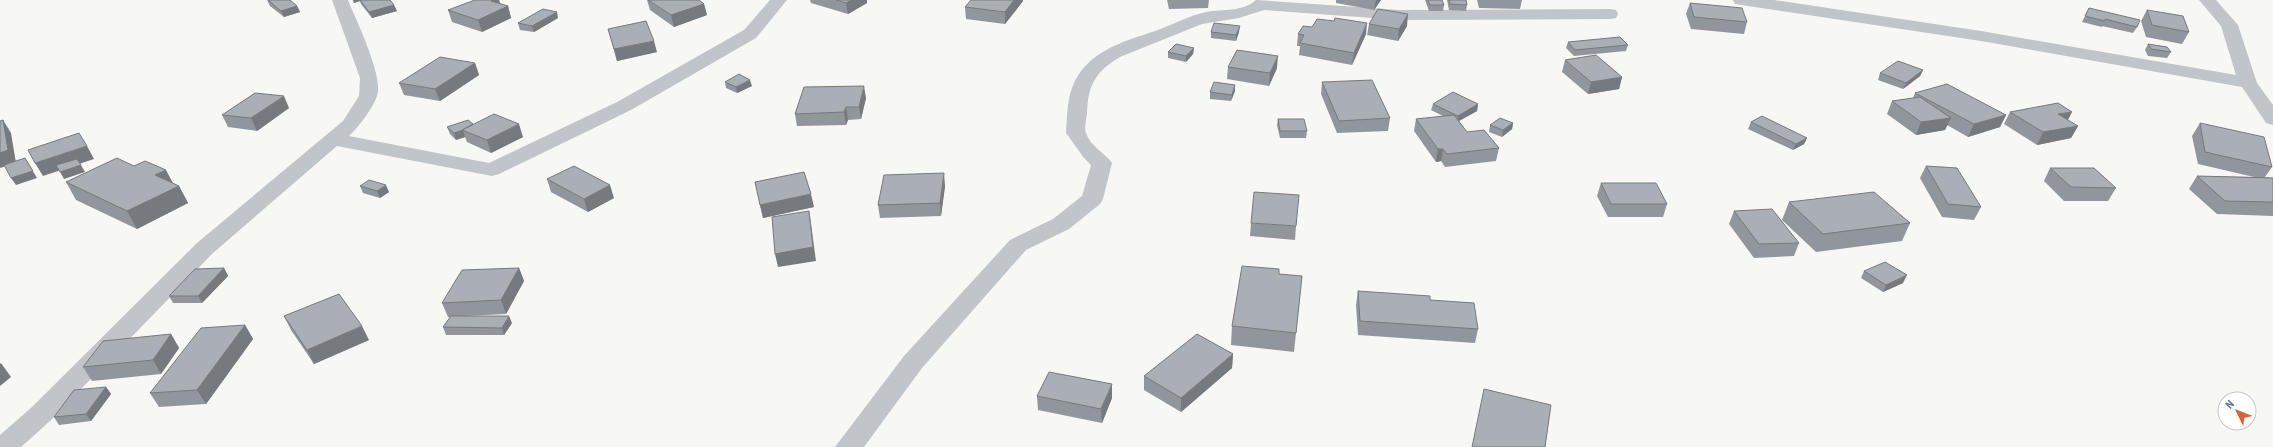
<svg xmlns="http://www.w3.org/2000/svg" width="2273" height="447" viewBox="0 0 2273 447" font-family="'Roboto Condensed',sans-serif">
<rect width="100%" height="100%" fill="#f7f7f5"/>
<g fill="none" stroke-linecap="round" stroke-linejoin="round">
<g fill="#c1c4c8" fill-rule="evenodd">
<path d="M332,0h16c8,20 36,77 29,96 -4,12 -19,32 -28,40l140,27 128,-61 127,-72 26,-30h17l-31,38 -125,72 -132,64 -7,2 -155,-30 -124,107 -163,168 -29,26h-21v-12l32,-28 165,-164 146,-122 16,-25 1,-18z"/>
<path d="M1256,0l144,10 210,-1 6,1 2,4 -2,4 -6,1 -210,1 -136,-10 -25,8 -37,6 -82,33c-25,15 -32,28 -33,57 -1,6 -3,14 -1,19 4,13 19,20 26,30l-9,36 -3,5 -31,25 -43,21 -104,118 -58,79h-29l69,-91 106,-116 43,-21 29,-23 9,-31 -7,-7 -18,-25c1,-15 1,-31 6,-45 13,-36 50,-46 83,-57 17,-6 33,-15 51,-19 17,-3 37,0 50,-12z"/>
<path d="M1733,0h41l207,31 255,44 -15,-49 -22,-26h17l22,25 19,58 16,22v20l-7,-2 -24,-36 -261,-46 -240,-36 -6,-1z"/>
</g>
</g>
<g fill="#91969c">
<path d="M267,0l30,6 3,6 -16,5 -14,-11z"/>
<path d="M353,0h37l4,5 3,6 -25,7 -11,-14 -1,-3 -6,2z"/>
<path d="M499,0l1,4 8,2 3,12 -29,14 -30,-10 -4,-12z"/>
<path d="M647,0h52l5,4 3,11 -33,12 -24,-17z"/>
<path d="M810,0h57v3l-19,11 -37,-11z"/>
<path d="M1167,0h42l-1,8 -39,1z"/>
<path d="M1336,0h45l-7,10 -38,-7z"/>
<path d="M1425,0h17l2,5 -1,6h-14z"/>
<path d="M1447,0h19l1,5 -1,6 -17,-1z"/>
<path d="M1477,0h45l-2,9 -41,-1z"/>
<path d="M1023,1l-18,23 -39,-5 -1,-12z"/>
<path d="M1690,3l57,19 -3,12 -53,-5 -5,-15z"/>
<path d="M2089,8l48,19 -4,6 -31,-7v1l-20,-5z"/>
<path d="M2147,10l42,22 -7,12 -36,-7 -5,-16z"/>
<path d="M558,18l-24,14 -14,-2 -2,-7z"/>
<path d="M1369,24l38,2 -9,15 -31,-6z"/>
<path d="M608,29l49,23 -40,9z"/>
<path d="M1211,32h28l-3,9 -25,-3z"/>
<path d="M1298,34h68l-14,31 -53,-10 1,-9h-3z"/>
<path d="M1568,42l60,3 -2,6 -52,5 -8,-8z"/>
<path d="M2148,44l23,8 -4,6 -19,-2 -3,-6z"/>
<path d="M1194,48l-1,6 -7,8 -18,-4v-6z"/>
<path d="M1565,60l57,17 -3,12 -31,5 -26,-22z"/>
<path d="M475,63l4,12 -39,26 -36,-6 -5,-12z"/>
<path d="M1228,67l49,1 -8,18 -42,-7z"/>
<path d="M1923,70l-3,6 -17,13 -25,-9 2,-7z"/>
<path d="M725,82l27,4 -15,7 -11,-5z"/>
<path d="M1322,82l68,36 -2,13 -51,2 -16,-39z"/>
<path d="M1235,91l-4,10 -21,-2v-7z"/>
<path d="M1915,93l91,22 -6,12 -32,10 -21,-12 -2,5 -29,5 -29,-21 5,-13 21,-3z"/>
<path d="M866,98l-5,21 -13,1 -2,5 -49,1 -2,-12z"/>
<path d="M1433,104h45l-1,7 -18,10 8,11 32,16 -3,13 -51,6 -4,-6 -5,1 -22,-31 2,-12 27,-3 -12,-6z"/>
<path d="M289,108l-32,23 -29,-4 -6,-12z"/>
<path d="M2010,112l58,8 10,6 -7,12 -34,7 -33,-21z"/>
<path d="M1278,119l29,12 -1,7h-26l-3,-13z"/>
<path d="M1751,122l56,16 -3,6 -11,6 -45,-21z"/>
<path d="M1513,123l-1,6 -10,8 -13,-5 1,-7z"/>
<path d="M2200,123l72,44 -7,10 8,1v38l-56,-2 -28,-25 8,-13 57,1 -56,-13 -6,-28z"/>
<path d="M473,124l50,13 -32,16 -24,-11 -2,-5 -9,3 -6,-6 -3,-7z"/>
<path d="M134,166l45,20 9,17 -51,26 -61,-29 -10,-18z"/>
<path d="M1926,166l55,41 -7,13 -32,-3 -22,-39z"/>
<path d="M2050,168l66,20 -8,13h-44l-20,-20z"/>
<path d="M547,179l67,19 -26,14 -37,-20z"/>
<path d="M755,182l59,25 -51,11z"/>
<path d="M1601,183l66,21 -4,13h-55l-11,-21z"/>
<path d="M360,186l29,6 -9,6 -17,-5z"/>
<path d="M945,186l-4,30 -61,2 -2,-13z"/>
<path d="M1789,202l121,21 -8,18 -86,11 -34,-32z"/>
<path d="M1734,211l65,32 -5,13 -40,2 -25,-34z"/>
<path d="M1251,223l45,3 -1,14 -45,-4z"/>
<path d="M224,268l4,8 -26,27h-29l-4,-7z"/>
<path d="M519,268l5,13 -18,33 -41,2 47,7 -8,12h-58l-3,-8 7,-10h-2l-6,-14z"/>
<path d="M1864,271l39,12 -20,9 -22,-14z"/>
<path d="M1279,274l23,2 -8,76 -63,-7 1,-19z"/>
<path d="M1358,291l72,9 48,29 -3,14 -117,-8 -2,-30z"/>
<path d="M284,316l85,24 -55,24 -23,-34z"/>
<path d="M245,325l8,14 -47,65 -47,3 -9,-14z"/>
<path d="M171,334l8,14 -18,26 -69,7 -9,-14z"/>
<path d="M1233,354l-1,14 -51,44 -37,-22v-14z"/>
<path d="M106,387l5,7 -20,27 -32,4 -5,-8z"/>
<path d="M1037,396l75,2 -10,25 -64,-13z"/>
</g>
<g fill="#767a7f">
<path d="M353,0h7v1l-6,2z"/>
<path d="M493,0h6l3,9 -11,-8z"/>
<path d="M851,0h16v3l-19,11 -2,-11z"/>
<path d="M1014,0h9v1l-18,23v-12z"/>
<path d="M1376,0h5l-7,10z"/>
<path d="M704,4l3,11 -33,12 -3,-12z"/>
<path d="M394,5l3,6 -25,7 -3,-6z"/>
<path d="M297,6l3,6 -16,5 -3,-6z"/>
<path d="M508,6l3,12 -29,14 -4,-12z"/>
<path d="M557,12l1,6 -24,14 -2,-6z"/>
<path d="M1408,14l-1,12 -9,15 1,-12z"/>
<path d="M1367,23l-1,11 -14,31 2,-12z"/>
<path d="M1240,26l-1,6 -3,9v-6z"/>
<path d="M654,41l3,11 -40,9 -3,-12z"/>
<path d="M1194,48l-1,6 -7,8v-6z"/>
<path d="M1278,56l-1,12 -8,18 1,-13z"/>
<path d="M475,63l4,12 -39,26 -5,-12z"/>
<path d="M1923,70l-3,6 -17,13 3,-6z"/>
<path d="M1622,77l-3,12 -31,5 3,-12z"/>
<path d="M750,80l2,6 -15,7 -1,-6z"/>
<path d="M1235,85v6l-4,10 1,-6z"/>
<path d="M864,86l2,12 -5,21 -2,-12z"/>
<path d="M284,96l5,12 -32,23 -6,-13z"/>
<path d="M1478,104l-1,7 -20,11 1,-6z"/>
<path d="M846,107l2,13 -2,5 -2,-13z"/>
<path d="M2072,112l-6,12 -8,-10z"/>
<path d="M2006,115l-6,12 -32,10 6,-13z"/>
<path d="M1951,118l-6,12 -29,5 5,-13z"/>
<path d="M3,120l8,13 5,30 -16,5v-15z"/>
<path d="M1513,123l-1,6 -10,8 1,-7z"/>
<path d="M519,124l4,13 -32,16 -4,-13z"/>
<path d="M2078,126l-7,12 -34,7 6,-13z"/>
<path d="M463,130l2,7 -9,3 -2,-7z"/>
<path d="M1807,138l-3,6 -11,6 3,-6z"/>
<path d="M87,146l7,13 -51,17 -8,-13z"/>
<path d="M1438,149h5l-2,12 -5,1z"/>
<path d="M25,158l12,20 -21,7 -5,-7z"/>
<path d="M81,165l4,7 -21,7 -4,-7z"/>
<path d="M166,170l9,17 4,-1 9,17 -51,26 -10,-18 28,-36z"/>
<path d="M944,173l1,13 -4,30 -1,-13z"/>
<path d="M386,185l3,7 -9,6 -3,-7z"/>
<path d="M610,185l4,13 -26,14 -4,-13z"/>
<path d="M811,194l3,13 -51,11 -3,-13z"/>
<path d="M809,211l2,13 5,37 -38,6 -3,-13z"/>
<path d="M224,268l4,8 -26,27 -4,-7z"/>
<path d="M519,268l5,13 -18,33 -5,-14z"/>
<path d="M1907,275l-4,8 -20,9 3,-7z"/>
<path d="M509,316l3,7 -8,12 -2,-7z"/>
<path d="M245,325l8,14 -47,65 -9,-14z"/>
<path d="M362,326l7,14 -55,24 -7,-14z"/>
<path d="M171,334l8,14 -18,26 -8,-14z"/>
<path d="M1233,354l-1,14 -51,44v-14z"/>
<path d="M1,363l10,14 -11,9v-22z"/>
<path d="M1112,384v14l-10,25 -1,-14z"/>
<path d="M106,387l5,7 -20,27 -5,-7z"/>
</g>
<g fill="#a9afb5" stroke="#767a7f">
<path d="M268,0h22l7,6 -16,5z"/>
<path d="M360,0h30l4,5 -25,7z"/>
<path d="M475,0h18l-2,1 17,5 -30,14 -30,-10z"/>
<path d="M648,0h51l5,4 -33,11z"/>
<path d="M836,0h15l-5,3z"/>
<path d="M971,0h43l-9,12 -40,-5z"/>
<path d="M1428,0h14l2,5h-14z"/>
<path d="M1449,0h17l1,5 -17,-1z"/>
<path d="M1690,3l52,5 5,14 -53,-5z"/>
<path d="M2089,8l51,12 -3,7 -32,-8v2l-20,-5z"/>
<path d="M543,9l14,3 -25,14 -14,-3z"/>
<path d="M1378,9l30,5 -9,15 -30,-5z"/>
<path d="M2147,10l36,6 6,16 -37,-7z"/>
<path d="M1335,18l32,5 -13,30 -54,-10 4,-8 -6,-1 5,-8 9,1 5,-8 17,2z"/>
<path d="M646,21l8,20 -40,8 -6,-20z"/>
<path d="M1214,23l26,3 -4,9 -25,-3z"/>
<path d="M1620,37l8,8 -53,5 -7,-8z"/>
<path d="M1176,44l18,4 -8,8 -18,-4z"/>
<path d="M2148,44l19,3 4,5 -20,-3z"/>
<path d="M1237,50l41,6 -8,17 -42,-6z"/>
<path d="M1596,55l26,22 -31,5 -26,-22z"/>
<path d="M440,57l35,6 -40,26 -36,-6z"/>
<path d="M1898,61l25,9 -17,13 -26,-10z"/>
<path d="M739,74l11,6 -14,7 -11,-5z"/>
<path d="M1372,80l18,38 -51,3 -17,-39z"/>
<path d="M1214,82l21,3 -3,10 -22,-3z"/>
<path d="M1947,84l59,31 -32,9 -59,-31z"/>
<path d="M864,86l-5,21h-13l-2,5 -49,2 9,-27z"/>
<path d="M1453,92l25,12 -20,12 -25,-12z"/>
<path d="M255,93l29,3 -33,22 -29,-3z"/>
<path d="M1920,97l31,21 -30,4 -29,-21z"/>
<path d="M2058,103l14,9 -14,2 20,12 -35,6 -33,-20z"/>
<path d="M494,114l25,10 -32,16 -25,-10z"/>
<path d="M1454,115l13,17 17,-2 15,18 -52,6 -4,-5h-5l-22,-30z"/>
<path d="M1762,116l45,22 -11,6 -45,-22z"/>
<path d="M1500,118l13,5 -10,7 -13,-5z"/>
<path d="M1278,119h26l3,12h-27z"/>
<path d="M3,120l5,30 -8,3v-32z"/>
<path d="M468,120l5,4 -11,6h1l-9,3 -7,-6z"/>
<path d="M2200,123l64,14 8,30 -67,-15z"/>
<path d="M79,133l8,13 -52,17 -7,-13z"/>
<path d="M25,158l8,13 -22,7 -7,-13z"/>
<path d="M117,158l17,8 11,-5 21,9 -11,5 24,11 -52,25 -61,-29z"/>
<path d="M77,159l4,6 -21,7 -4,-7z"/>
<path d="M574,166l36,19 -26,14 -37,-20z"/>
<path d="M1926,166l31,2 24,39 -33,-3z"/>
<path d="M2050,168h44l22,20 -45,-1z"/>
<path d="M804,172l7,22 -51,11 -5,-23z"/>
<path d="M944,173l-4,30 -62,2 6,-30z"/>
<path d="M2197,176l76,2v24l-48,-1z"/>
<path d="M369,180l17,5 -9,6 -17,-5z"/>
<path d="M1601,183h55l11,21h-56z"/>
<path d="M1254,192l45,3 -3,31 -45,-3z"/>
<path d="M1874,192l36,31 -87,11 -34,-32z"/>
<path d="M1772,209l27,34 -40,1 -25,-33z"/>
<path d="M809,211l4,36 -38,7 -3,-37z"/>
<path d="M1885,262l22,13 -21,10 -22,-14z"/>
<path d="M1242,266l37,3v5l23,2 -6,57 -64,-7z"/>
<path d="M224,268l-26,28h-29l26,-27z"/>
<path d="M519,268l-18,32 -59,3 20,-33z"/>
<path d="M1358,291l72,5v4l44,3 4,26 -118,-8z"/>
<path d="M339,294l23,32 -55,24 -23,-34z"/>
<path d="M451,316h58l-7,12 -59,-1z"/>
<path d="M245,325l-48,65 -47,3 51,-65z"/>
<path d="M171,334l-18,26 -70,7 20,-26z"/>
<path d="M1197,334l36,20 -52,44 -37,-22z"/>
<path d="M1049,372l63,12 -11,25 -64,-13z"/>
<path d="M106,387l-20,27 -32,3 20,-27z"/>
<path d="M1484,389l67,16 -6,42h-73z"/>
</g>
<g transform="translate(2237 411) rotate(313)"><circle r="19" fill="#ffffff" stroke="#c3c8cd"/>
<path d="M0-3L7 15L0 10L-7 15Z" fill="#d56437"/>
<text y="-6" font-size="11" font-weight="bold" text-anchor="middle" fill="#697683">N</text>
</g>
</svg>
